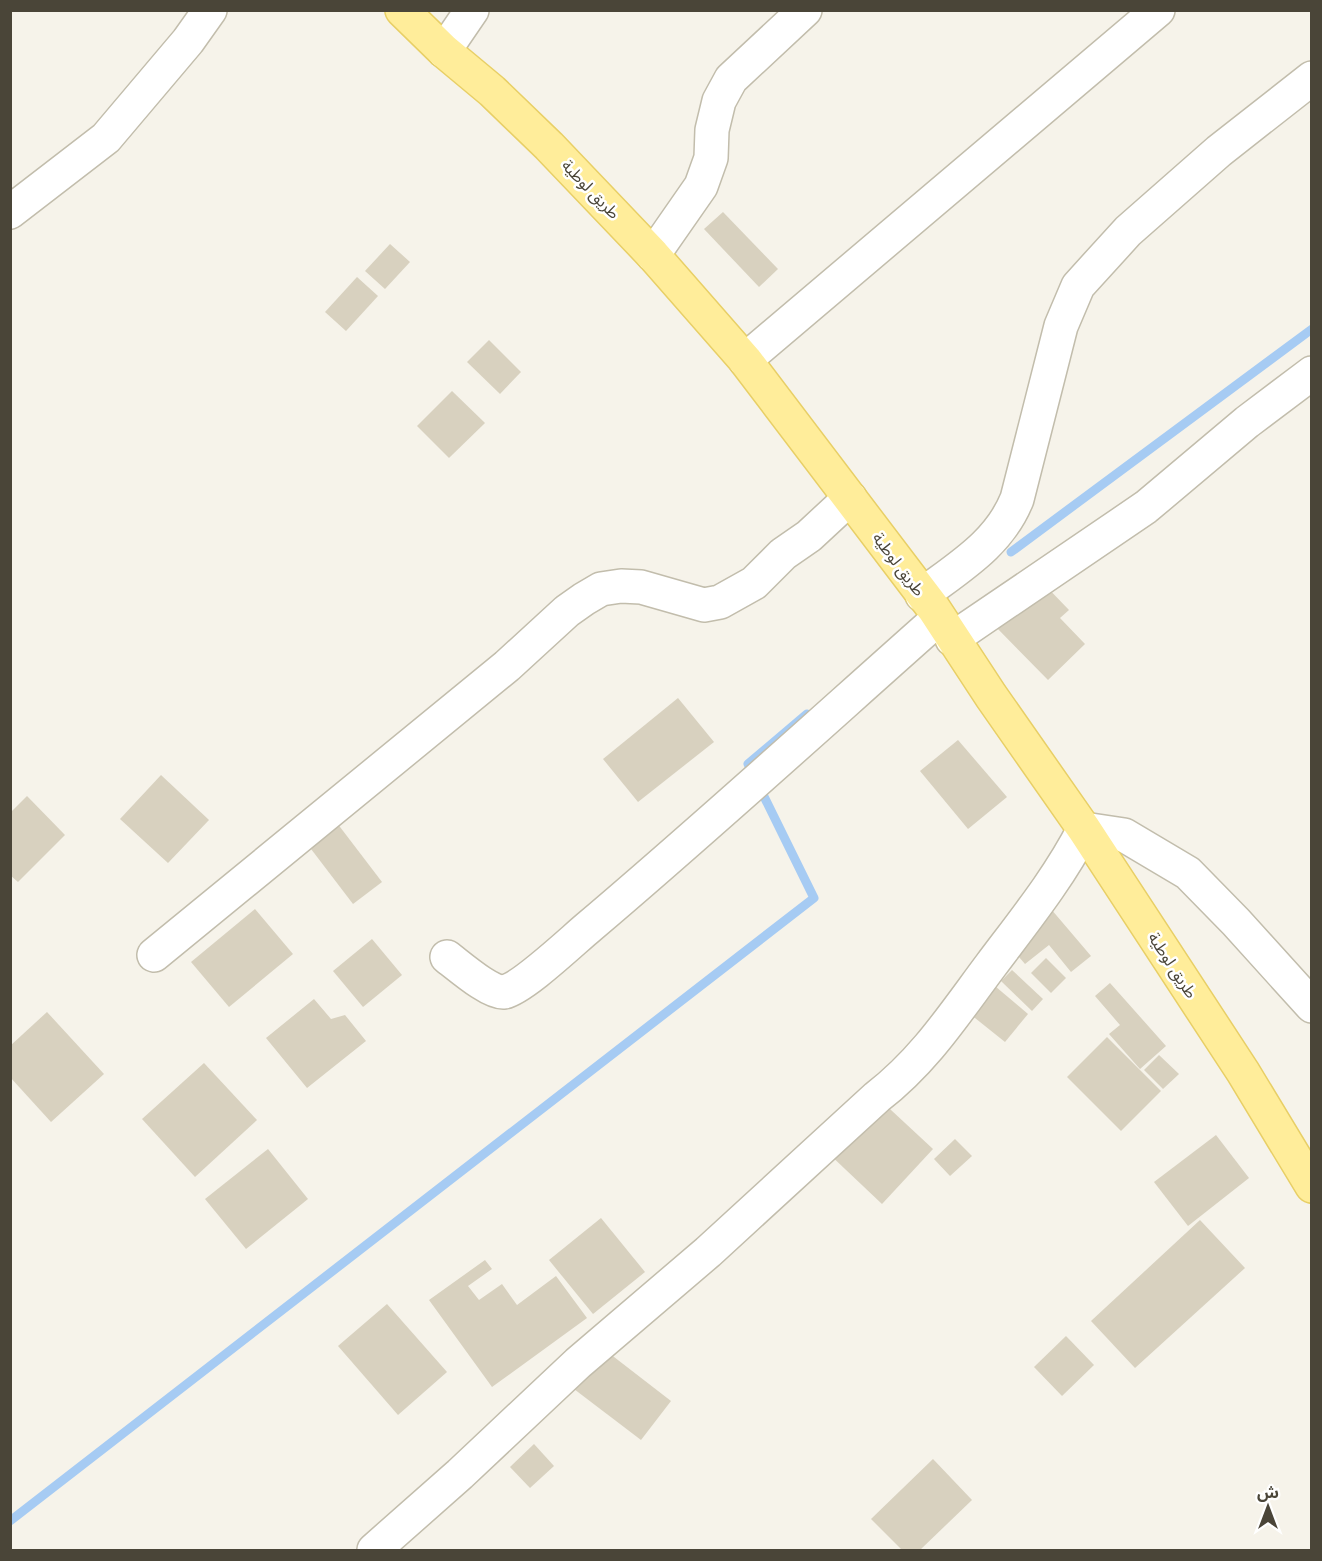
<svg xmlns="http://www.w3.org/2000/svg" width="1322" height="1561" viewBox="0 0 1322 1561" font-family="'Open Sans','Noto Sans Arabic',sans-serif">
<rect width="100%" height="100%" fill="#f6f3ea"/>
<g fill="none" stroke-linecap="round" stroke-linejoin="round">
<g stroke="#a6cbf3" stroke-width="9">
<path d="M1011,552l301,-223"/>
<path d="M10,1521l804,-623 -66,-134 59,-50"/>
</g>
</g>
<g fill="#d8d1bf">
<path d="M723,212l55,57 -19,18 -55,-58z"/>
<path d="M390,244l20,18 -25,27 -20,-18z"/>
<path d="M357,277l21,19 -32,35 -21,-19z"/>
<path d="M489,340l32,32 -21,22 -33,-32z"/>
<path d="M452,391l33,32 -36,35 -32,-32z"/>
<path d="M1041,581l28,29 -9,8 25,26 -37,36 -53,-54z"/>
<path d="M678,698l36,44 -76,60 -35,-43z"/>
<path d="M958,740l49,57 -39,32 -48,-58z"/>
<path d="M161,775l48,45 -41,43 -48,-44z"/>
<path d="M27,796l38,39 -47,47 -8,-7v-62z"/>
<path d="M337,823l45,59 -29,22 -45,-59z"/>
<path d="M255,909l38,45 -64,53 -38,-45z"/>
<path d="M1051,909l40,47 -20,16 -22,-27 -24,19 -17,-20z"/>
<path d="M372,939l30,36 -39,32 -30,-36z"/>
<path d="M1046,958l20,20 -15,15 -20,-20z"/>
<path d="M1012,970l31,29 -11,12 -31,-30z"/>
<path d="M989,981l39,33 -23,28 -40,-32z"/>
<path d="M1110,983l56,63 -26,23 -31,-35 11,-9 -25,-29z"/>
<path d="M314,999l17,20 14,-4 21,26 -59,47 -41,-50z"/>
<path d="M47,1012l57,62 -53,48 -41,-45v-31z"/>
<path d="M1107,1037l54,54 -40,40 -54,-54z"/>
<path d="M1159,1055l20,19 -16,15 -19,-19z"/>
<path d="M204,1063l53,57 -62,57 -53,-58z"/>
<path d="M877,1097l56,52 -51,55 -56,-53z"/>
<path d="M1216,1135l33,43 -61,48 -34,-44z"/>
<path d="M955,1139l17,17 -22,20 -16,-17z"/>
<path d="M268,1149l40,50 -62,50 -41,-50z"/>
<path d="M601,1218l44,54 -52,42 -44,-54z"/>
<path d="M1200,1220l45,48 -110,100 -44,-47z"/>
<path d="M485,1260l7,9 -24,17 11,14 23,-16 15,21 39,-29 31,42 -95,69 -63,-87z"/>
<path d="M387,1304l60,68 -49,43 -60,-69z"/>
<path d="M1066,1336l28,29 -32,31 -28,-29z"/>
<path d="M605,1350l66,51 -30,39 -67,-51z"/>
<path d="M534,1444l20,22 -24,22 -20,-21z"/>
<path d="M933,1459l39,41 -52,50h-18l-31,-31z"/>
</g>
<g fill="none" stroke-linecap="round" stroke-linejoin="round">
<g stroke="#c2bdac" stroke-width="36">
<g id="minor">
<path d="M444,51l28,-41"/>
<path d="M10,212l96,-74 82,-97 22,-31"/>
<path d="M653,255l48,-69 10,-28 1,-28 7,-29 12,-22 74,-69"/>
<path d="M745,360l413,-350"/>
<path d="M922,595c37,-28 77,-51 95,-96l44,-173 17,-40 50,-55 91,-80 93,-73"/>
<path d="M952,639l194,-132 101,-85 65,-49"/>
<path d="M154,955l353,-289 60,-55 17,-12 17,-10 20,-3 20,1 63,18 16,-3 34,-19 29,-29 26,-18 41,-38"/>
<path d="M447,957c12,9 44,37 57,35 19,-4 69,-52 86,-66 118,-100 233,-205 349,-308"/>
<path d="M374,1550l86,-76 118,-111 130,-111 169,-155c48,-37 78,-84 114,-132 33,-44 68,-87 93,-136l40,6 64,38 48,49 76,84"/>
</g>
</g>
<g stroke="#e8cf66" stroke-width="36">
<path id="major" d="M402,10l42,41 48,40 57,55 104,109 92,105 189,249 57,87 93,133 159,243 69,114"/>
</g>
<use href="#minor" stroke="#fff" stroke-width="33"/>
<use href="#major" stroke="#ffed9a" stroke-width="33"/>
</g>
<g text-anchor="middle" stroke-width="5" stroke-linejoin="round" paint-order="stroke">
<g font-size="16" fill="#4a4538" stroke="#fff">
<text transform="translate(591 189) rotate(46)" y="6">طريق لوطية</text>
<text transform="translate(899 564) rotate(53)" y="6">طريق لوطية</text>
<text transform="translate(1173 965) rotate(57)" y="6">طريق لوطية</text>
</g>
</g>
<rect width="1322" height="1561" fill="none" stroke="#4a4538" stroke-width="24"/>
<g transform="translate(1268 1507)" stroke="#ffffff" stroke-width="4.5" paint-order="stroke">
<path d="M0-4.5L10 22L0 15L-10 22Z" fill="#4a4538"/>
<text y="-9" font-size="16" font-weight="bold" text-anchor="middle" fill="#4a4538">ش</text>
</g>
</svg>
